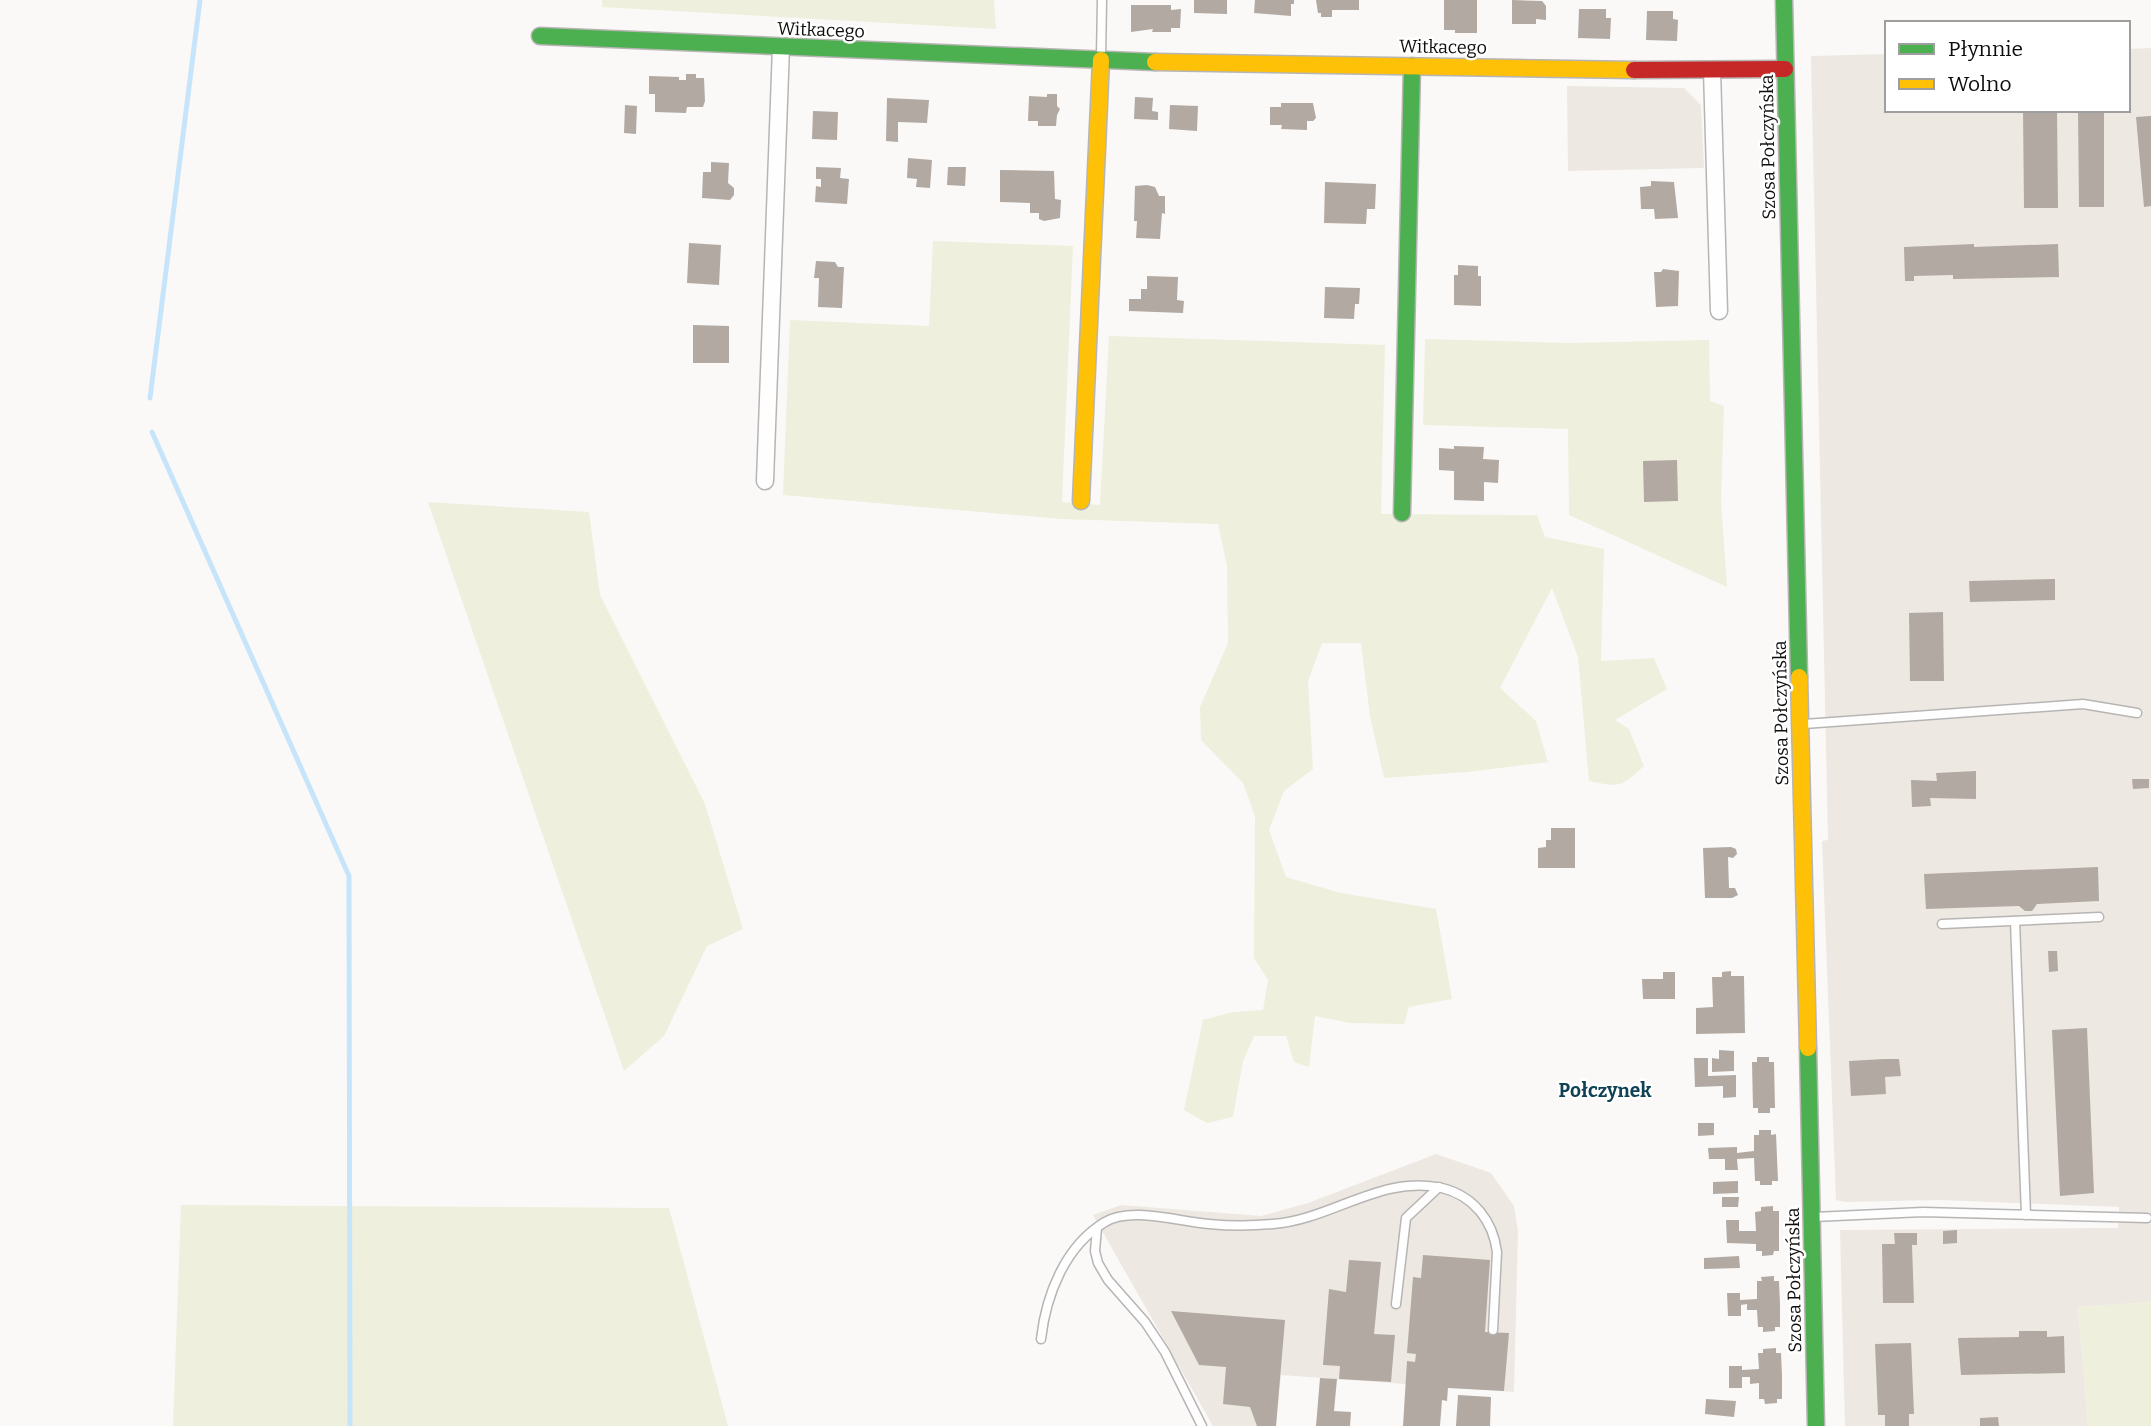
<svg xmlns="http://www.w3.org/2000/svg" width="2151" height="1426" viewBox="0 0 2151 1426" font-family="Bitter,serif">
<rect width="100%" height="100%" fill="#fbf9f7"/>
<g fill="#eee8e2">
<path d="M2151,48v1254l-73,5 10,119h-243l-5,-196 278,-2 1,-21 -179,-7 -95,2 -9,-2 -14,-359 6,-1 -17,-784 76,-2v56h241v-61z"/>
<path d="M1567,86l117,2 17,17 3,63 -136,3z"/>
<path d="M1436,1154l55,19 23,33 4,25 -4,161 -233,-17 -5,51h-63l-120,-211 28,-10 140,11 47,-13z"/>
</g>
<g fill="#eeefdc">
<path d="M602,0h392l2,29 -394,-22z"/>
<path d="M933,241l140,5 -11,256 38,3 9,-169 276,9 -4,169 156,1 8,22 59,12 -3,112 53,-3 13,31 -52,31 14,9 15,37c-24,22 -24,21 -55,15l-11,-124 -26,-69 -52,100 36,33 12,41 -81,10 -83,6 -14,-62 -9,-73h-39l-14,38 5,88 -29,22 -15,39 17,47 55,16 95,16 16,90 -43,8 -5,17 -54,-1 -35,-7 -6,51 -15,-5 -8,-26h-32l-11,25 -10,56 -26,6 -23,-13 19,-90 30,-8 30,-2 5,-30 -14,-22 1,-142 -12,-33 -42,-43 -1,-33 28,-64 -1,-77 -9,-42 -157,-5 -278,-24 7,-175 139,6z"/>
<path d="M1425,339l143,4 141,-3 1,61 14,5 -3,96 6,85 -158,-72 -1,-86 -145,-4z"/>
<path d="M428,502l161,10 11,83 105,209 38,125 -36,17 -43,90 -40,35z"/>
<path d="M181,1205l488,3 59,218h-555z"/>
<path d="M2151,1302v124h-63l-10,-119z"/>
</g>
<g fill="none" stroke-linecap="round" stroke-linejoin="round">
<g stroke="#c6e5fa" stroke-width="5">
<path d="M150,398l50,-398"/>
<path d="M152,432l197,444 1,550"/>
</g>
</g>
<g fill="#b1a9a2">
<path d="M1194,0h33v14l-33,-1z"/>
<path d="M1255,0h39v4h-3v12l-37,-3z"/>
<path d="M1316,0h43v10h-27v7h-11v-4h-3z"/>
<path d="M1444,0h33v33h-22v-3h-11z"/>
<path d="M1512,0l30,1 4,5v14l-10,-1v5h-24z"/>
<path d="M1131,5h40v5l10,-1 -1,19h-9v4h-19l1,-3 -22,3z"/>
<path d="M1579,9h27v9h5l-1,21 -32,-1z"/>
<path d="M1647,11h26v8l5,1 -1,21 -31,-1z"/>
<path d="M686,74h10v4h8l1,23 -2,6h-16l-1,6 -31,-1v-18h-6v-18l30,1v3h7z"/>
<path d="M1047,94h10v12l3,3 -3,6 -1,11h-18v-5h-10l1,-25 18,1z"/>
<path d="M1135,97l18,1 -1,13 6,1v8l-24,-1z"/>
<path d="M887,98l42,2 -2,23 -29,-1v20l-12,-1z"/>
<path d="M1281,103h32l3,15 -3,3h-6v9l-26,-1 1,-4h-12v-18h11z"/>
<path d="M625,105l12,1 -1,28 -12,-1z"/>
<path d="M1170,105l28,1 -1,25 -28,-2z"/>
<path d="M2023,110h34l1,98h-34z"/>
<path d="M2078,110h26v97h-25z"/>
<path d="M813,111l25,1 -1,28 -25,-1z"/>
<path d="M2151,116v90l-7,1 -8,-90z"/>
<path d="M908,158l24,2 -2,28 -14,-1 1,-8 -10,-1z"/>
<path d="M711,162l18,1 -1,20 6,5v7l-4,5 -28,-2 1,-26h8z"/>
<path d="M816,167l25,1 -1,10 9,1 -2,25 -32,-2 1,-16 5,1v-8h-5z"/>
<path d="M948,167h18l-1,19 -18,-1z"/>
<path d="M1000,170l54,1 1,28 6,1 -1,18 -16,3 -5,-2v-6h-9v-10l-30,-1z"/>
<path d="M1651,181l23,1 4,36 -23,1 -1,-10h-13l-1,-22 11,-1z"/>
<path d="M1325,182l51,2 -1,25h-8l-1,15 -42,-1z"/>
<path d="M1147,185l8,2 4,9h6v18l-3,-1 -2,26 -24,-1 1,-17h-3l1,-35z"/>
<path d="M689,243l32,2 -2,40 -32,-2z"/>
<path d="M1974,244v3l84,-3 1,33 -106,2v-4l-39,1v5h-9l-1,-34z"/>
<path d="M816,261l19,1 3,5h6l-2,41 -24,-1 1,-29h-5z"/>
<path d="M1458,265l20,1v10h3v30l-27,-1v-30h4z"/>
<path d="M1663,269l16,2 -1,35 -22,1 -2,-35h7z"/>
<path d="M1147,276l31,1 -1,23 7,1 -1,12 -54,-2v-12h12v-10h6z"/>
<path d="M1325,287l35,1 -1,16h-4l-1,15 -30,-1z"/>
<path d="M693,325l36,1v37h-36z"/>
<path d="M1454,446l30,1 -1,12 16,1 -1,23 -14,-1v19l-30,-1v-29l-15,-1v-22l15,1z"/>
<path d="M1677,460l1,41 -34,1 -1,-41z"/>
<path d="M2055,579v21l-85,2 -1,-21z"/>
<path d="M1943,612l1,69h-34l-1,-68z"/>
<path d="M1976,771v28l-46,-1 1,8 -19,1 -1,-27 26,1 -1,-8z"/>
<path d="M2132,779h17v9l-16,1z"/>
<path d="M1551,828h24v40h-37v-20l8,-1v-7h5z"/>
<path d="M1731,847l5,2 1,5 -4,4 -5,-1 1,31h6l3,7 -6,3h-27l-2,-50z"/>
<path d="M2098,867l1,34 -62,3 -5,7h-7l-6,-5 -93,3 -2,-35z"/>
<path d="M2048,951h9l1,20 -9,1z"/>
<path d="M1731,971v5h13l1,57 -49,1v-26l17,-1 -1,-30h10v-5z"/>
<path d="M1663,972h12v27h-32l-1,-20h21z"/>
<path d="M2087,1028l7,165 -34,3 -8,-166z"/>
<path d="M1719,1050l15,1v20l-22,1v-14l7,1z"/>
<path d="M1757,1057h12v5h5l1,46h-5v5h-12v-5h-5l-1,-46h5z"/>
<path d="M1694,1058h14v18l28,-1v22l-13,1v-12l-28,1z"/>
<path d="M1884,1059h15l2,17 -16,1 1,17 -35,2 -2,-35z"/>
<path d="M1698,1123h16v12l-16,1z"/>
<path d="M1759,1130h12v5l5,-1 2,47h-6v4h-12v-4h-5l-1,-23 -17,1 1,11h-13v-11h-16l-1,-11 29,-1v6l17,-2v-16h5z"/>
<path d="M1738,1181v12l-25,1v-12z"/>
<path d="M1722,1197h17l-1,10h-16z"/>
<path d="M1773,1206v5h6v40h-5l-1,4 -11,1v-5h-6v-7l-29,-1 -1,-23h13v11h17l-1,-19 6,-1v-4z"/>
<path d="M1957,1230v13l-14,1v-13z"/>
<path d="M1894,1233h23v12h-5l2,58h-31l-1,-59h13z"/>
<path d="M1423,1255l67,5 -5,72 24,1 -5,58 -56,-3 -1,13 -5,-1 -2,26h-37l4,-65 8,1 1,-8 -9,-1 6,-76 8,1z"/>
<path d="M1739,1256l1,12 -36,1v-11z"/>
<path d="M1349,1260l32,2 -7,72 21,1 -4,47 -52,-3 1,-13 -17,-1 6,-76 17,3z"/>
<path d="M1774,1276v5h5l1,23v23h-5v4l-12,1v-5h-5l-1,-17h-10v-6l-6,1v11h-13l-1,-23h13v7l17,-1v-18h5l-1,-4z"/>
<path d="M1171,1311l114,9 -9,106h-19l-7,-19 -27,-3 3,-37 -27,-2z"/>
<path d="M2019,1331h28v6l17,-1 1,37 -104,2 -3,-37 61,-1z"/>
<path d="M1911,1343l3,71h-5v12h-24v-11h-7l-3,-71z"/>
<path d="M1776,1348v5h5l1,23v23h-5v4l-12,1 -1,-5h-5v-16l-9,1v-7h-8v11h-13v-22h13v4l17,-1 -1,-16h5v-4z"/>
<path d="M1320,1378l17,1 -3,32 17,1 -1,14h-34z"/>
<path d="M1458,1395l33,2 -1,29h-34z"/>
<path d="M1706,1399l30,2 -2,16 -29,-3z"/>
<path d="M1998,1417l1,9h-19v-8z"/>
</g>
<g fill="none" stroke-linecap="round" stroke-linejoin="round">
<g stroke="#b7b5b4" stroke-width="11">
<g id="lane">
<path d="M1101,57l1,-57"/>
<path d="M1804,724l279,-20 54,9"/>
<path d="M2015,921l11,294"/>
<path d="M1942,924l157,-7"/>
<path d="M1814,1217l109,-5 224,6"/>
<path d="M1097,1228l-2,23 3,12 10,17 37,42 20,30 37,74"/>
<path d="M1396,1304l10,-86 33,-31"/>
<path d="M1041,1339c5,-44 24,-93 64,-117 26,-16 75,0 104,2 21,2 43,2 64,0 58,-4 109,-50 169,-36 32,8 51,33 55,64l-4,78"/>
</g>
</g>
<g stroke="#b7b5b4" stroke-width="19">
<g id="street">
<path d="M1712,70l7,241"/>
<path d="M765,481l16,-434"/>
</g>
</g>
<g stroke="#b7b5b4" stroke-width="19">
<g id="fast">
<path d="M1784,0l15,677"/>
<path d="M540,36l615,26"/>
<path d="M1402,513l10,-447"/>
<path d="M1808,1048l8,378"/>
</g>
</g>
<g stroke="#b7b5b4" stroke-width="19">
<g id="slow">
<path d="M1155,62l479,8"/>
<path d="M1081,501l20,-441"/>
<path d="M1799,677l9,371"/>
</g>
</g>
<g stroke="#b7b5b4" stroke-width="19">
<path id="jam" d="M1634,70l151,-1"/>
</g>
<use href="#lane" stroke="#fefefe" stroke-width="8"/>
<use href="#street" stroke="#fefefe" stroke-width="16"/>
<use href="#fast" stroke="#4caf50" stroke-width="16"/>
<use href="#slow" stroke="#ffc107" stroke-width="16"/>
<use href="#jam" stroke="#c62828" stroke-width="16"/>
</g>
<g text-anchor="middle" stroke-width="5" stroke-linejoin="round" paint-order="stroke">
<g font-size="18" fill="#0e0d0c" stroke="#fff">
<text transform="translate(821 30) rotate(2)" y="6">Witkacego</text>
<text transform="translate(1443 47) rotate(1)" y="6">Witkacego</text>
<text transform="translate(1768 147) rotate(-91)" y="6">Szosa Połczyńska</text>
<text transform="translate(1781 713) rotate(-91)" y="6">Szosa Połczyńska</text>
<text transform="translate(1794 1280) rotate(-91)" y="6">Szosa Połczyńska</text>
</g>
<g font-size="19" font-weight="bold" fill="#0f4254" stroke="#fff">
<text x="1605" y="1097">Połczynek</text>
</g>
</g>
<rect x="1885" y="21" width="245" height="91" fill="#ffffff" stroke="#9f9e9e" stroke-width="2"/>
<rect x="1899" y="44" width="35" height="10" fill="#4caf50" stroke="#9f9e9e" stroke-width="2"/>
<text x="1948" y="56" font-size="21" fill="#0e0d0c">Płynnie</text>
<rect x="1899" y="79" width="35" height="10" fill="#ffc107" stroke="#9f9e9e" stroke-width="2"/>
<text x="1948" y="91" font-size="21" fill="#0e0d0c">Wolno</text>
</svg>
